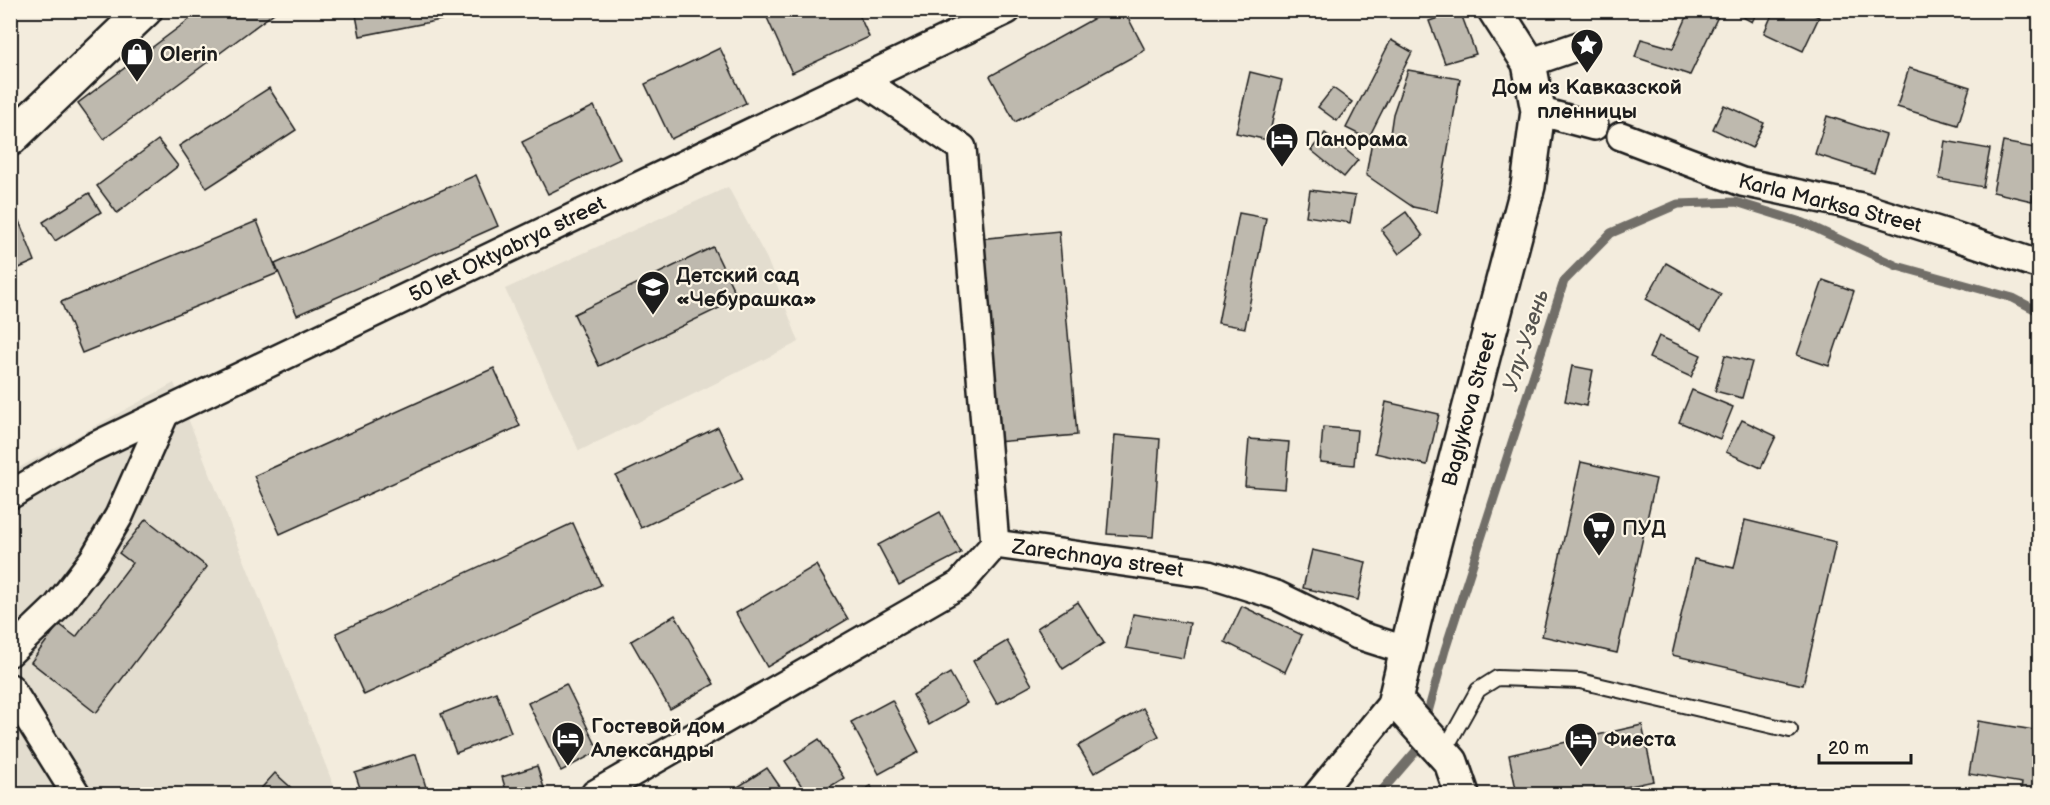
<svg xmlns="http://www.w3.org/2000/svg" width="2050" height="805" viewBox="0 0 2050 805" font-family="'Balsamiq Sans',sans-serif">
<rect width="100%" height="100%" fill="#f3ecdd"/>
<filter id="ink" filterUnits="userSpaceOnUse"><feTurbulence type="fractalNoise" baseFrequency=".0167" numOctaves="2"/><feDisplacementMap in="SourceGraphic" scale="12" xChannelSelector="R" yChannelSelector="G"/><feConvolveMatrix kernelMatrix="1 2 1 2 8 2 1 2 1" color-interpolation-filters="sRGB"/></filter>
<g filter="url(#ink)">
<g fill="#e3ddcf">
<path d="M728,187l39,72 32,83 -220,109 -74,-162z"/>
<path d="M174,383l163,411h-326v-322z"/>
</g>
<g fill="none" stroke-linecap="round" stroke-linejoin="round">
<g stroke="#716e68" stroke-width="9">
<path d="M1425,723l20,-73 119,-369 47,-48 67,-29 58,-2 68,21 93,43 116,32 27,14"/>
<path d="M1379,794l38,-44 3,-11"/>
</g>
</g>
<g fill="#beb9ae" stroke="#1c1c1c" stroke-width="1.5">
<path d="M202,10h76l-174,129 -26,-36z"/>
<path d="M355,10h136l-131,26z"/>
<path d="M765,10h92l12,27 -77,36 -28,-62z"/>
<path d="M1109,10h15l21,40 -130,72 -25,-46z"/>
<path d="M1690,10h31l-31,65 -55,-18 6,-18 32,9z"/>
<path d="M1730,10h28l-6,12z"/>
<path d="M1774,10h30l15,7 -16,34 -39,-18z"/>
<path d="M1460,11l16,43 -31,9 -16,-42z"/>
<path d="M1391,40l21,12 -44,87 -22,-11z"/>
<path d="M720,48l26,55 -75,36 -26,-55z"/>
<path d="M1909,68l61,19 -12,38 -61,-18z"/>
<path d="M1408,70l52,9 -23,133 -24,-5 -47,-32 7,-40 17,-1 3,-20z"/>
<path d="M1250,72l32,8 -14,60 -32,-7z"/>
<path d="M269,88l27,42 -89,58 -28,-42z"/>
<path d="M1333,88l19,14 -15,19 -19,-14z"/>
<path d="M1724,105l40,18 -12,25 -39,-19z"/>
<path d="M594,106l26,53 -72,35 -26,-52z"/>
<path d="M1827,116l59,19 -12,38 -59,-19z"/>
<path d="M1325,133l33,27 -14,17 -33,-27z"/>
<path d="M158,140l20,26 -61,47 -20,-27z"/>
<path d="M1945,141l45,8 -7,38 -44,-8z"/>
<path d="M2003,142l37,7v16l-8,36 -39,-9z"/>
<path d="M476,175l22,51 -201,89 -22,-51z"/>
<path d="M1310,190l45,6 -5,27 -44,-7z"/>
<path d="M89,193l12,19 -46,29 -12,-19z"/>
<path d="M1406,212l17,24 -24,18 -18,-24z"/>
<path d="M1239,213l27,5 -21,110 -27,-5z"/>
<path d="M19,221l16,40 -25,11v-47z"/>
<path d="M257,221l21,52 -196,80 -21,-51z"/>
<path d="M1059,231l18,204 -81,7 -18,-203z"/>
<path d="M713,247l25,52 -139,67 -25,-52z"/>
<path d="M1666,263l55,31 -20,36 -55,-31z"/>
<path d="M1823,280l31,11 -25,75 -32,-11z"/>
<path d="M1659,336l42,19 -10,22 -42,-19z"/>
<path d="M1725,355l27,7 -10,36 -27,-7z"/>
<path d="M1572,366l21,4 -7,36 -21,-5z"/>
<path d="M494,368l26,58 -240,108 -26,-58z"/>
<path d="M1692,390l41,17 -13,32 -41,-17z"/>
<path d="M1386,402l53,12 -12,51 -52,-12z"/>
<path d="M1742,420l34,16 -15,32 -35,-16z"/>
<path d="M718,427l25,52 -102,49 -25,-52z"/>
<path d="M1323,427l34,3 -3,35 -34,-3z"/>
<path d="M1115,435l45,4 -7,98 -46,-3z"/>
<path d="M1249,439l40,3 -4,47 -40,-3z"/>
<path d="M1581,462l75,17 -39,174 -75,-17z"/>
<path d="M940,512l21,41 -62,32 -21,-40z"/>
<path d="M146,519l61,48 -111,146 -65,-51 28,-38 17,13 56,-74 -13,-10z"/>
<path d="M1745,520l91,22 -33,143 -131,-30 22,-96 40,9z"/>
<path d="M573,523l28,62 -237,110 -28,-62z"/>
<path d="M1312,550l54,12 -8,38 -55,-12z"/>
<path d="M816,565l32,54 -81,48 -31,-54z"/>
<path d="M1078,602l26,41 -41,26 -26,-41z"/>
<path d="M1242,606l60,29 -17,37 -60,-30z"/>
<path d="M1133,614l57,9 -7,35 -57,-10z"/>
<path d="M675,615l39,69 -44,25 -39,-68z"/>
<path d="M1007,641l25,44 -35,19 -24,-43z"/>
<path d="M950,673l17,30 -38,22 -16,-30z"/>
<path d="M566,684l33,67 -38,20 -33,-68z"/>
<path d="M496,692l15,40 -55,21 -15,-39z"/>
<path d="M892,700l27,52 -40,22 -28,-52z"/>
<path d="M1143,708l16,28 -65,37 -16,-27z"/>
<path d="M1978,721l62,10v63h-20l2,-11 -53,-9z"/>
<path d="M1642,725l12,56 -61,13h-76l-8,-39z"/>
<path d="M819,739l25,39 -26,16h-11l-22,-33z"/>
<path d="M416,754l12,40h-66l-7,-21z"/>
<path d="M537,766l9,28h-39l-5,-17z"/>
<path d="M767,768l18,26h-58z"/>
<path d="M275,773l23,21h-42z"/>
<path d="M871,786l4,8h-19z"/>
</g>
<g fill="none" stroke-linecap="round" stroke-linejoin="round">
<g stroke="#1c1c1c" stroke-width="18">
<path id="lane" d="M1443,753l35,-63 19,-12 83,3 210,49"/>
</g>
<g stroke="#1c1c1c" stroke-width="32">
<g id="street">
<path d="M1529,63l55,-19"/>
<path d="M862,80l100,68 33,396"/>
<path d="M1538,111l56,15"/>
<path d="M1621,136l121,46 119,25 93,29 86,29"/>
<path d="M10,495l79,-46 918,-439"/>
<path d="M995,544l214,30 67,21 82,40 50,16"/>
<path d="M10,652l47,-45 36,-47 26,-44 46,-103"/>
<path d="M10,688l66,106"/>
<path d="M595,794l365,-210 35,-40"/>
<path d="M1318,794l77,-94"/>
</g>
</g>
<g stroke="#1c1c1c" stroke-width="38">
<g id="secondary">
<path d="M10,139l135,-129"/>
<path d="M1462,794l-11,-32 -56,-62 26,-108 107,-406 10,-75 -9,-48 -34,-53"/>
</g>
</g>
<use href="#lane" stroke="#fcf5e5" stroke-width="14"/>
<use href="#street" stroke="#fcf5e5" stroke-width="27"/>
<use href="#secondary" stroke="#fcf5e5" stroke-width="33"/>
</g>
</g>
<defs>
<g id="sight-pin" transform="scale(1.725)"><path d="M0 17L-7.5 6A9.5 9.5 0 1 1 7.5 6Z" fill="#1c1c1c" stroke="#fcf5e5"/><path d="M0-6L1.8-2.2L6-1.7L2.9 1.2L3.7 5.4L0 3.3L-3.7 5.4L-2.9 1.2L-6-1.7L-1.8-2.2Z" fill="#fff"/></g>
<g id="shop-pin" transform="scale(1.725)"><path d="M0 17L-7.5 6A9.5 9.5 0 1 1 7.5 6Z" fill="#1c1c1c" stroke="#fcf5e5"/><path d="M-5-2.5h2.3a2.7 3.5 0 0 1 5.4 0H5L5.5 6h-11ZM-1.5-2.5h3a1.5 2.3 0 0 0-3 0Z" fill="#fff"/></g>
<g id="hotel-pin" transform="scale(1.725)"><path d="M0 17L-7.5 6A9.5 9.5 0 1 1 7.5 6Z" fill="#1c1c1c" stroke="#fcf5e5"/><path d="M-6-4.5h1.5V1H6V5H4.5V3h-9V5H-6ZM-4 0a1.8 1.8 0 1 1 3.6 0ZM.5 0V-2.5h3Q6-2.5 6 0Z" fill="#fff"/></g>
<g id="school-pin" transform="scale(1.725)"><path d="M0 17L-7.5 6A9.5 9.5 0 1 1 7.5 6Z" fill="#1c1c1c" stroke="#fcf5e5"/><path d="M0-5L7-2L0 1L-7-2ZM-4 1L0 2.5L4 1V4Q0 6-4 4Z" fill="#fff"/></g>
<g id="supermarket-pin" transform="scale(1.725)"><path d="M0 17L-7.5 6A9.5 9.5 0 1 1 7.5 6Z" fill="#1c1c1c" stroke="#fcf5e5"/><path d="M-6-5.5h2.5l.6 2H6L4.5 2H-2.5L-4.4-4H-6ZM-1.5 3.2a1.3 1.3 0 1 0 .1 0ZM3 3.2a1.3 1.3 0 1 0 .1 0Z" fill="#fff"/></g>
</defs>
<g fill-rule="evenodd">
<use href="#sight-pin" x="1587" y="45"/>
<use href="#shop-pin" x="137" y="54"/>
<use href="#hotel-pin" x="1282" y="139"/>
<use href="#school-pin" x="653" y="287"/>
<use href="#supermarket-pin" x="1599" y="528"/>
<use href="#hotel-pin" x="568" y="738"/>
<use href="#hotel-pin" x="1581" y="739"/>
</g>
<g text-anchor="middle" stroke-width="4.5" stroke-linejoin="round" paint-order="stroke">
<g font-size="21" font-weight="bold" fill="#1c1c1c" stroke="#fcf5e5" text-anchor="start">
<text x="160" y="61">Olerin</text>
<text x="1587" y="94" text-anchor="middle">Дом из Кавказской<tspan x="1587" dy="24">пленницы</tspan></text>
<text x="1305" y="146">Панорама</text>
<text x="676" y="282">Детский сад<tspan x="676" dy="24">«Чебурашка»</tspan></text>
<text x="1622" y="535">ПУД</text>
<text x="591" y="733">Гостевой дом<tspan x="591" dy="24">Александры</tspan></text>
<text x="1604" y="746">Фиеста</text>
</g>
<g font-size="21" fill="#1c1c1c" stroke="#fcf5e5">
<text transform="translate(1830 203) rotate(14)" y="7">Karla Marksa Street</text>
<text transform="translate(507 249) rotate(-26)" y="7">50 let Oktyabrya street</text>
<text transform="translate(1469 409) rotate(-75)" y="7">Baglykova Street</text>
<text transform="translate(1098 558) rotate(8)" y="7">Zarechnaya street</text>
</g>
<g font-size="22" font-style="italic" fill="#55534f" stroke="#fcf5e5">
<text transform="translate(1525 340) rotate(-72)" y="8">Улу-Узень</text>
</g>
</g>
<rect width="2050" height="805" fill="none" stroke="#fcf5e5" stroke-width="36"/>
<rect x="18" y="18" width="2014" height="769" fill="none" stroke="#1c1c1c" stroke-width="2" filter="url(#ink)"/>
<path d="M1819 754v9h92v-9" fill="none" stroke="#1c1c1c" stroke-width="3"/>
<text x="1828" y="754" font-size="18" fill="#1c1c1c" stroke="#fcf5e5" stroke-width="4.5" paint-order="stroke">20 m</text>
</svg>
